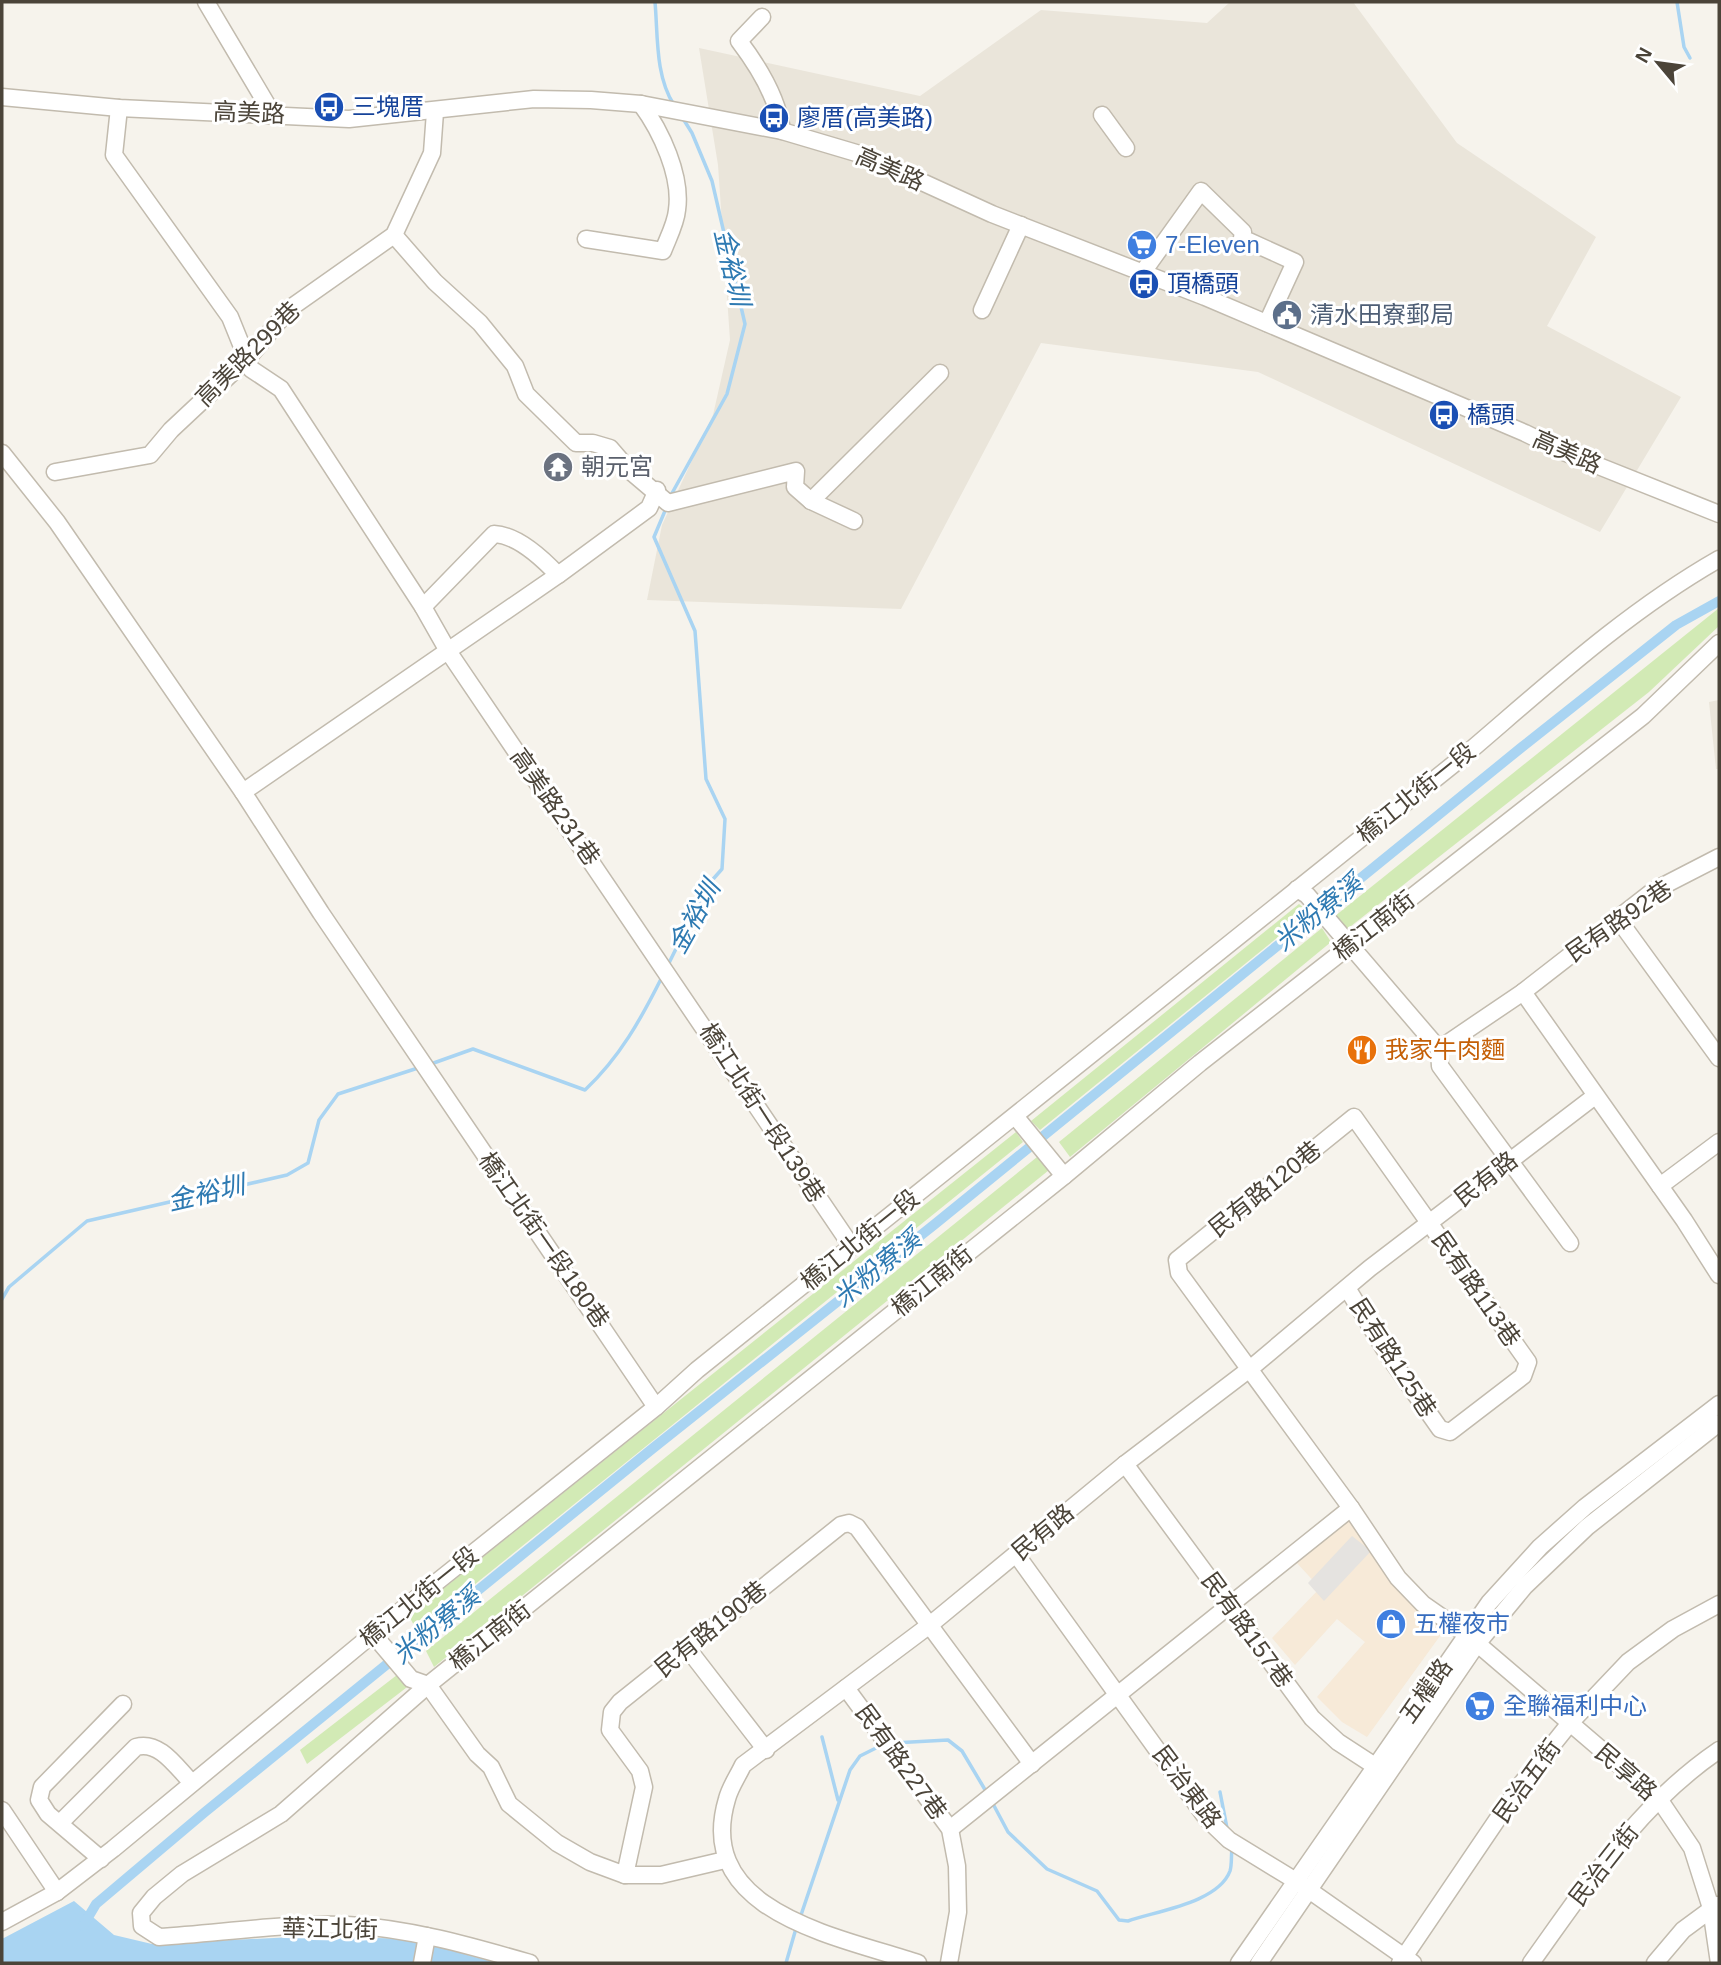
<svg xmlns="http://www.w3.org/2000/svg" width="1721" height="1965" viewBox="0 0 1721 1965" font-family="Helvetica,'Noto Sans TC',sans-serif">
<rect width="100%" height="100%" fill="#f6f3ec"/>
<g fill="#eae5da">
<path d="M1230,2h123l104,141 139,94 -49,89 134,71 -81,135 -342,-160 -217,-29 -140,266 -254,-9 15,-75 51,-110 17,-75 -12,-175 -19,-117 221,48 121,-86 166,13z"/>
<path d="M1719,700v69h-3l-7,-67z"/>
</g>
<path fill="#f7ead8" d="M1352,1515l63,92 30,22 -78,108 -25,-15 -25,-25 48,-55 -28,-23 -42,46 -23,-27 48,-50 -24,-26z"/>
<g fill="#d2eab5">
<path d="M1719,608v18l-70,66 -303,238 -11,-14z"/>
<path d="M1299,904l10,8 -269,218 -9,-9z"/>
<path d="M1322,928l9,14 -261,215 -11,-15z"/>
<path d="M1016,1132l7,10 -606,489 -8,-15z"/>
<path d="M1042,1153l12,13 -620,501 -8,-16z"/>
<path d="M406,1668l9,13 -108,83 -7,-14z"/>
</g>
<path fill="#e5e3e0" d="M1352,1536l19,15 -47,50 -16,-18z"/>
<path fill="#a9d4f2" d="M74,1901l40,34 38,9 161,-8 96,3 88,24h-495v-24z"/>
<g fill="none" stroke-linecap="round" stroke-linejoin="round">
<g stroke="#a9d4f2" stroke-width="3.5">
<path d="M655,2c3,33 0,74 19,103"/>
<path d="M1677,2l7,45 6,11"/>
<path d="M671,495l56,-101 18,-70 -33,-143 -20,-48 -10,-16"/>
<path d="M667,967l40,-81 15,-17 3,-50 -19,-40 -11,-148 -41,-94 13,-31"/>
<path d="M428,1065l45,-16 112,41c35,-33 56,-71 77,-113"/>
<path d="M2,1299l7,-12 78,-66 200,-46 21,-12 11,-43 19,-26 83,-27"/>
<path d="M822,1737l16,63"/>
<path d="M893,1743l55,-3 14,11 25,42"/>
<path d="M1220,1792l7,36"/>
<path d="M992,1802l16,30 39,37 50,22 22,29 9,1c28,-10 90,-18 102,-50 2,-6 1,-15 2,-22"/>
<path d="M800,1918l50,-148 10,-14 22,-11"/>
<path d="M786,1963l11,-38"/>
</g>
<path stroke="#a9d4f2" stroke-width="10" d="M83,1926l13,-22 109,-92 447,-363 283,-225 587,-477 154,-122 43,-24"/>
<g stroke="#c2bbae" stroke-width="19">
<g id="minor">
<path d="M206,2l66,111"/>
<path d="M762,17l-23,24c19,25 39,57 43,90"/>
<path d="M2,97l117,11 230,11 185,-20 57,1 50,4 141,27 81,24 129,59 213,83 320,136 41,20 153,61"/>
<path d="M119,108l-5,47 116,162 21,52 30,20 142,218 25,44 404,596"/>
<path d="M1102,115l24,33"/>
<path d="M394,235l41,47 45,41 35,43 11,28 50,49h17l17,5 19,22 39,33 128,-32 -1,16 16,14 43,20"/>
<path d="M586,239l77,12c5,-13 13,-28 14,-41 5,-34 -16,-79 -36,-106"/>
<path d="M1143,272l58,-81 42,41 -1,6 53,24 -28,61"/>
<path d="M982,310l39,-85"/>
<path d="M2,453l55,69 186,270 78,121 335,494"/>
<path d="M55,472l95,-17 21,-25 78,-73 40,-48 105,-74 38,-82 3,-41"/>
<path d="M811,501l129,-128"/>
<path d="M423,607l71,-73c23,1 49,25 64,41"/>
<path d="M243,792l315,-217 91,-67 8,-18"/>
<path d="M1297,889l10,6 132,154"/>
<path d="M1618,919l101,139"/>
<path d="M1523,992l161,228 35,55"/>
<path d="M1439,1049l84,-57 130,-101 66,-34"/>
<path d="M1439,1049l1,17 130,177"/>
<path d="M1015,1116l49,60"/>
<path d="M1660,1186l59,-44"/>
<path d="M1347,1288l41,67 52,74 10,3 73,-56 5,-14 -174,-245 -177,143 2,13 172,235 47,70 25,26 43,30 193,165 33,49 19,60 8,55"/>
<path d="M1125,1464l187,254 26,24 43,28"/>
<path d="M1016,1554l191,265 22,21 67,41 117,82"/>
<path d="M373,1634l38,45 17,6 49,69 14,13 18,37 48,39 33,19 35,13h36l64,-15"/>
<path d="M688,1649l78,101"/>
<path d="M846,1688l104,141 7,37 1,46 -9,51"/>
<path d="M2,1810l55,82"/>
<path d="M60,1823l76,-76c24,-7 41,21 56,36"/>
<path d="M950,1829l401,-321"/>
<path d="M101,1859l-53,-45 -9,-14 3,-13 81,-83"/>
<path d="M625,1875l19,-88 -4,-16 -30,-41 2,-18 8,-10 221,-177 8,-2 8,4 175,237"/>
<path d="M2,1922l55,-30 56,-43 290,-240 253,-202 41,-37 768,-615c81,-69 161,-143 254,-196"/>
<path d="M422,1963l5,-27"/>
<path d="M530,1963c-59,-17 -121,-35 -183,-38 -63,-2 -125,8 -188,12l-17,-11 -1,-13 13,-16 28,-23 99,-60 147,-129 636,-509 136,-113 443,-347 76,-73"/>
<path d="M918,1963c-77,-26 -225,-50 -191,-164 3,-12 11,-23 16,-34l188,-141 194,-160 126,-96 119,-100 225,-172"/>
<path d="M1239,1963l250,-360 51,-56 45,-40 134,-103"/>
<path d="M1259,1963l218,-319 48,-58 62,-59 132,-104"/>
<path d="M1400,1963l122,-180 48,-60 58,-61 45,-33 46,-25"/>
<path d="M1531,1963c56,-78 107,-158 188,-213"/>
<path d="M1655,1963l28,-33 34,-25"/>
</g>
</g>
<use href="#minor" stroke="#fff" stroke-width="16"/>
</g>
<defs>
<g id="bus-disc" transform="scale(1.575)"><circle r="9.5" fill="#1a4fb4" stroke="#fff"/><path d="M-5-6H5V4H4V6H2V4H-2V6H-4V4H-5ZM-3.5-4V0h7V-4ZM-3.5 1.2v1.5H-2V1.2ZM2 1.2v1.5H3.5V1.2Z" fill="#fff"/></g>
<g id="supermarket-disc" transform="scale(1.575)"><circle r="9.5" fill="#3f7fe0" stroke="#fff"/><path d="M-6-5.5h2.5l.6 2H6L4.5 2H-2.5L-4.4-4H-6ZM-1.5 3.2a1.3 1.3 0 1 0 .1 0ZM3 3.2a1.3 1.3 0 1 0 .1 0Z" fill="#fff"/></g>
<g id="civic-disc" transform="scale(1.575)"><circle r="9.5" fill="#5c6f8a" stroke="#fff"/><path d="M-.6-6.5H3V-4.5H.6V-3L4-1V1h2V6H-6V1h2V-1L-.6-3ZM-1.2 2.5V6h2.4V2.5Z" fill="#fff"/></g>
<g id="temple-disc" transform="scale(1.575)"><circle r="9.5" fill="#6b7280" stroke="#fff"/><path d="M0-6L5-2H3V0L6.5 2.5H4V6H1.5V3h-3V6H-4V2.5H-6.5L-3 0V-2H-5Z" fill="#fff"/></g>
<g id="restaurant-disc" transform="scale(1.575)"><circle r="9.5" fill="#e8710a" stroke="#fff"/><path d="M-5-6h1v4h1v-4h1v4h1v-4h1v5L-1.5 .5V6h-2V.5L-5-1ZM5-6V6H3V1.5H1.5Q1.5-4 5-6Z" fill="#fff"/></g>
<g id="shop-disc" transform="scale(1.575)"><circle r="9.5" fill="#3f7fe0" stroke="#fff"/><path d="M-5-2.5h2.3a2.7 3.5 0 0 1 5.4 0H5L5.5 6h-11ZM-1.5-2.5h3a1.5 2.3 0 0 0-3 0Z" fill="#fff"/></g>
</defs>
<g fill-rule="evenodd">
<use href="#bus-disc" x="329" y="107"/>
<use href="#bus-disc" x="774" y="118"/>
<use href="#supermarket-disc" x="1142" y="245"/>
<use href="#bus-disc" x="1144" y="284"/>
<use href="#civic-disc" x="1287" y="315"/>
<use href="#bus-disc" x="1444" y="415"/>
<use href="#temple-disc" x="558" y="467"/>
<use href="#restaurant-disc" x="1362" y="1050"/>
<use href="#shop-disc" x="1391" y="1624"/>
<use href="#supermarket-disc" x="1480" y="1706"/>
</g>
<g text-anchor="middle" stroke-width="6" stroke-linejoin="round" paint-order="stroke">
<g font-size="24" fill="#164399" stroke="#fff" text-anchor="start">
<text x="352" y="115">三塊厝</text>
<text x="797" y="126">廖厝(高美路)</text>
<text x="1167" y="292">頂橋頭</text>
<text x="1467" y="423">橋頭</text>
</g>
<g font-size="24" fill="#4b4439" stroke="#fff">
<text transform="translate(249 113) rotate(2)" y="8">高美路</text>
<text transform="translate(890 169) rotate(24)" y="8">高美路</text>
<text transform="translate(248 354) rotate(-45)" y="8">高美路299巷</text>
<text transform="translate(1567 452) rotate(24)" y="8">高美路</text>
<text transform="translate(1416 793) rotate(-39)" y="8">橋江北街一段</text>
<text transform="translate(555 807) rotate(55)" y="8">高美路231巷</text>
<text transform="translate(1619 921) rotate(-35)" y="8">民有路92巷</text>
<text transform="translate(1374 926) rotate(-38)" y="8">橋江南街</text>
<text transform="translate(762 1113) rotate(57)" y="8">橋江北街一段139巷</text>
<text transform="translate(1486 1179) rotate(-38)" y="8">民有路</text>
<text transform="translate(1265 1189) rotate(-39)" y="8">民有路120巷</text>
<text transform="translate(544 1240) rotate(55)" y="8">橋江北街一段180巷</text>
<text transform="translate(860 1240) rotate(-39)" y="8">橋江北街一段</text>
<text transform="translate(932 1281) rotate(-39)" y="8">橋江南街</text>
<text transform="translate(1476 1289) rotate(55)" y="8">民有路113巷</text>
<text transform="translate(1393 1358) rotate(57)" y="8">民有路125巷</text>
<text transform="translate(1043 1532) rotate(-40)" y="8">民有路</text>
<text transform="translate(419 1597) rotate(-39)" y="8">橋江北街一段</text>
<text transform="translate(711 1629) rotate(-39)" y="8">民有路190巷</text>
<text transform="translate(1247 1630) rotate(54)" y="8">民有路157巷</text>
<text transform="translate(490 1636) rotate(-38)" y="8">橋江南街</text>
<text transform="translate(1426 1691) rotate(-55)" y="8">五權路</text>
<text transform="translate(901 1762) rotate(54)" y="8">民有路227巷</text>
<text transform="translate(1626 1772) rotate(41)" y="8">民享路</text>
<text transform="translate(1527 1781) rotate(-54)" y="8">民治五街</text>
<text transform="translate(1187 1787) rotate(53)" y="8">民治東路</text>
<text transform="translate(1604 1865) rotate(-52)" y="8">民治三街</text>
<text transform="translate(330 1929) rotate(1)" y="8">華江北街</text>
</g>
<g font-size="24" fill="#366cbe" stroke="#fff" text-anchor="start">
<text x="1165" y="253">7-Eleven</text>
<text x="1414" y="1632">五權夜市</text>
<text x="1503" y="1714">全聯福利中心</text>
</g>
<g font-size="24" fill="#4e5e75" stroke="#fff" text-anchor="start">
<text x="1310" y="323">清水田寮郵局</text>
</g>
<g font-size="24" fill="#5b616d" stroke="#fff" text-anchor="start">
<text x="581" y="475">朝元宮</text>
</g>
<g font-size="24" fill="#c56008" stroke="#fff" text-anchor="start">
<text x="1385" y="1058">我家牛肉麵</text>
</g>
<g font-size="26" font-style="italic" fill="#2e7ab2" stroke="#fff">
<text transform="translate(732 267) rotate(77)" y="9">金裕圳</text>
<text transform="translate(1318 912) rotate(-39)" y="9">米粉寮溪</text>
<text transform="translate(694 917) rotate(-61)" y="9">金裕圳</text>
<text transform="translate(206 1193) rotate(-13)" y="9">金裕圳</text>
<text transform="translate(877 1268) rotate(-39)" y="9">米粉寮溪</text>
<text transform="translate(436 1625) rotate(-39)" y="9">米粉寮溪</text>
</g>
</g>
<rect width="1721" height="1965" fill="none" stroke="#4b4439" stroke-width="7"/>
<g transform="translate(1658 63) rotate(299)" stroke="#ffffff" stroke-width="5" paint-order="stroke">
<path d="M0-5L12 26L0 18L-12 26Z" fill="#4b4439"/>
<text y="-10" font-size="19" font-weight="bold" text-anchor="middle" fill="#4b4439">N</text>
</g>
</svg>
